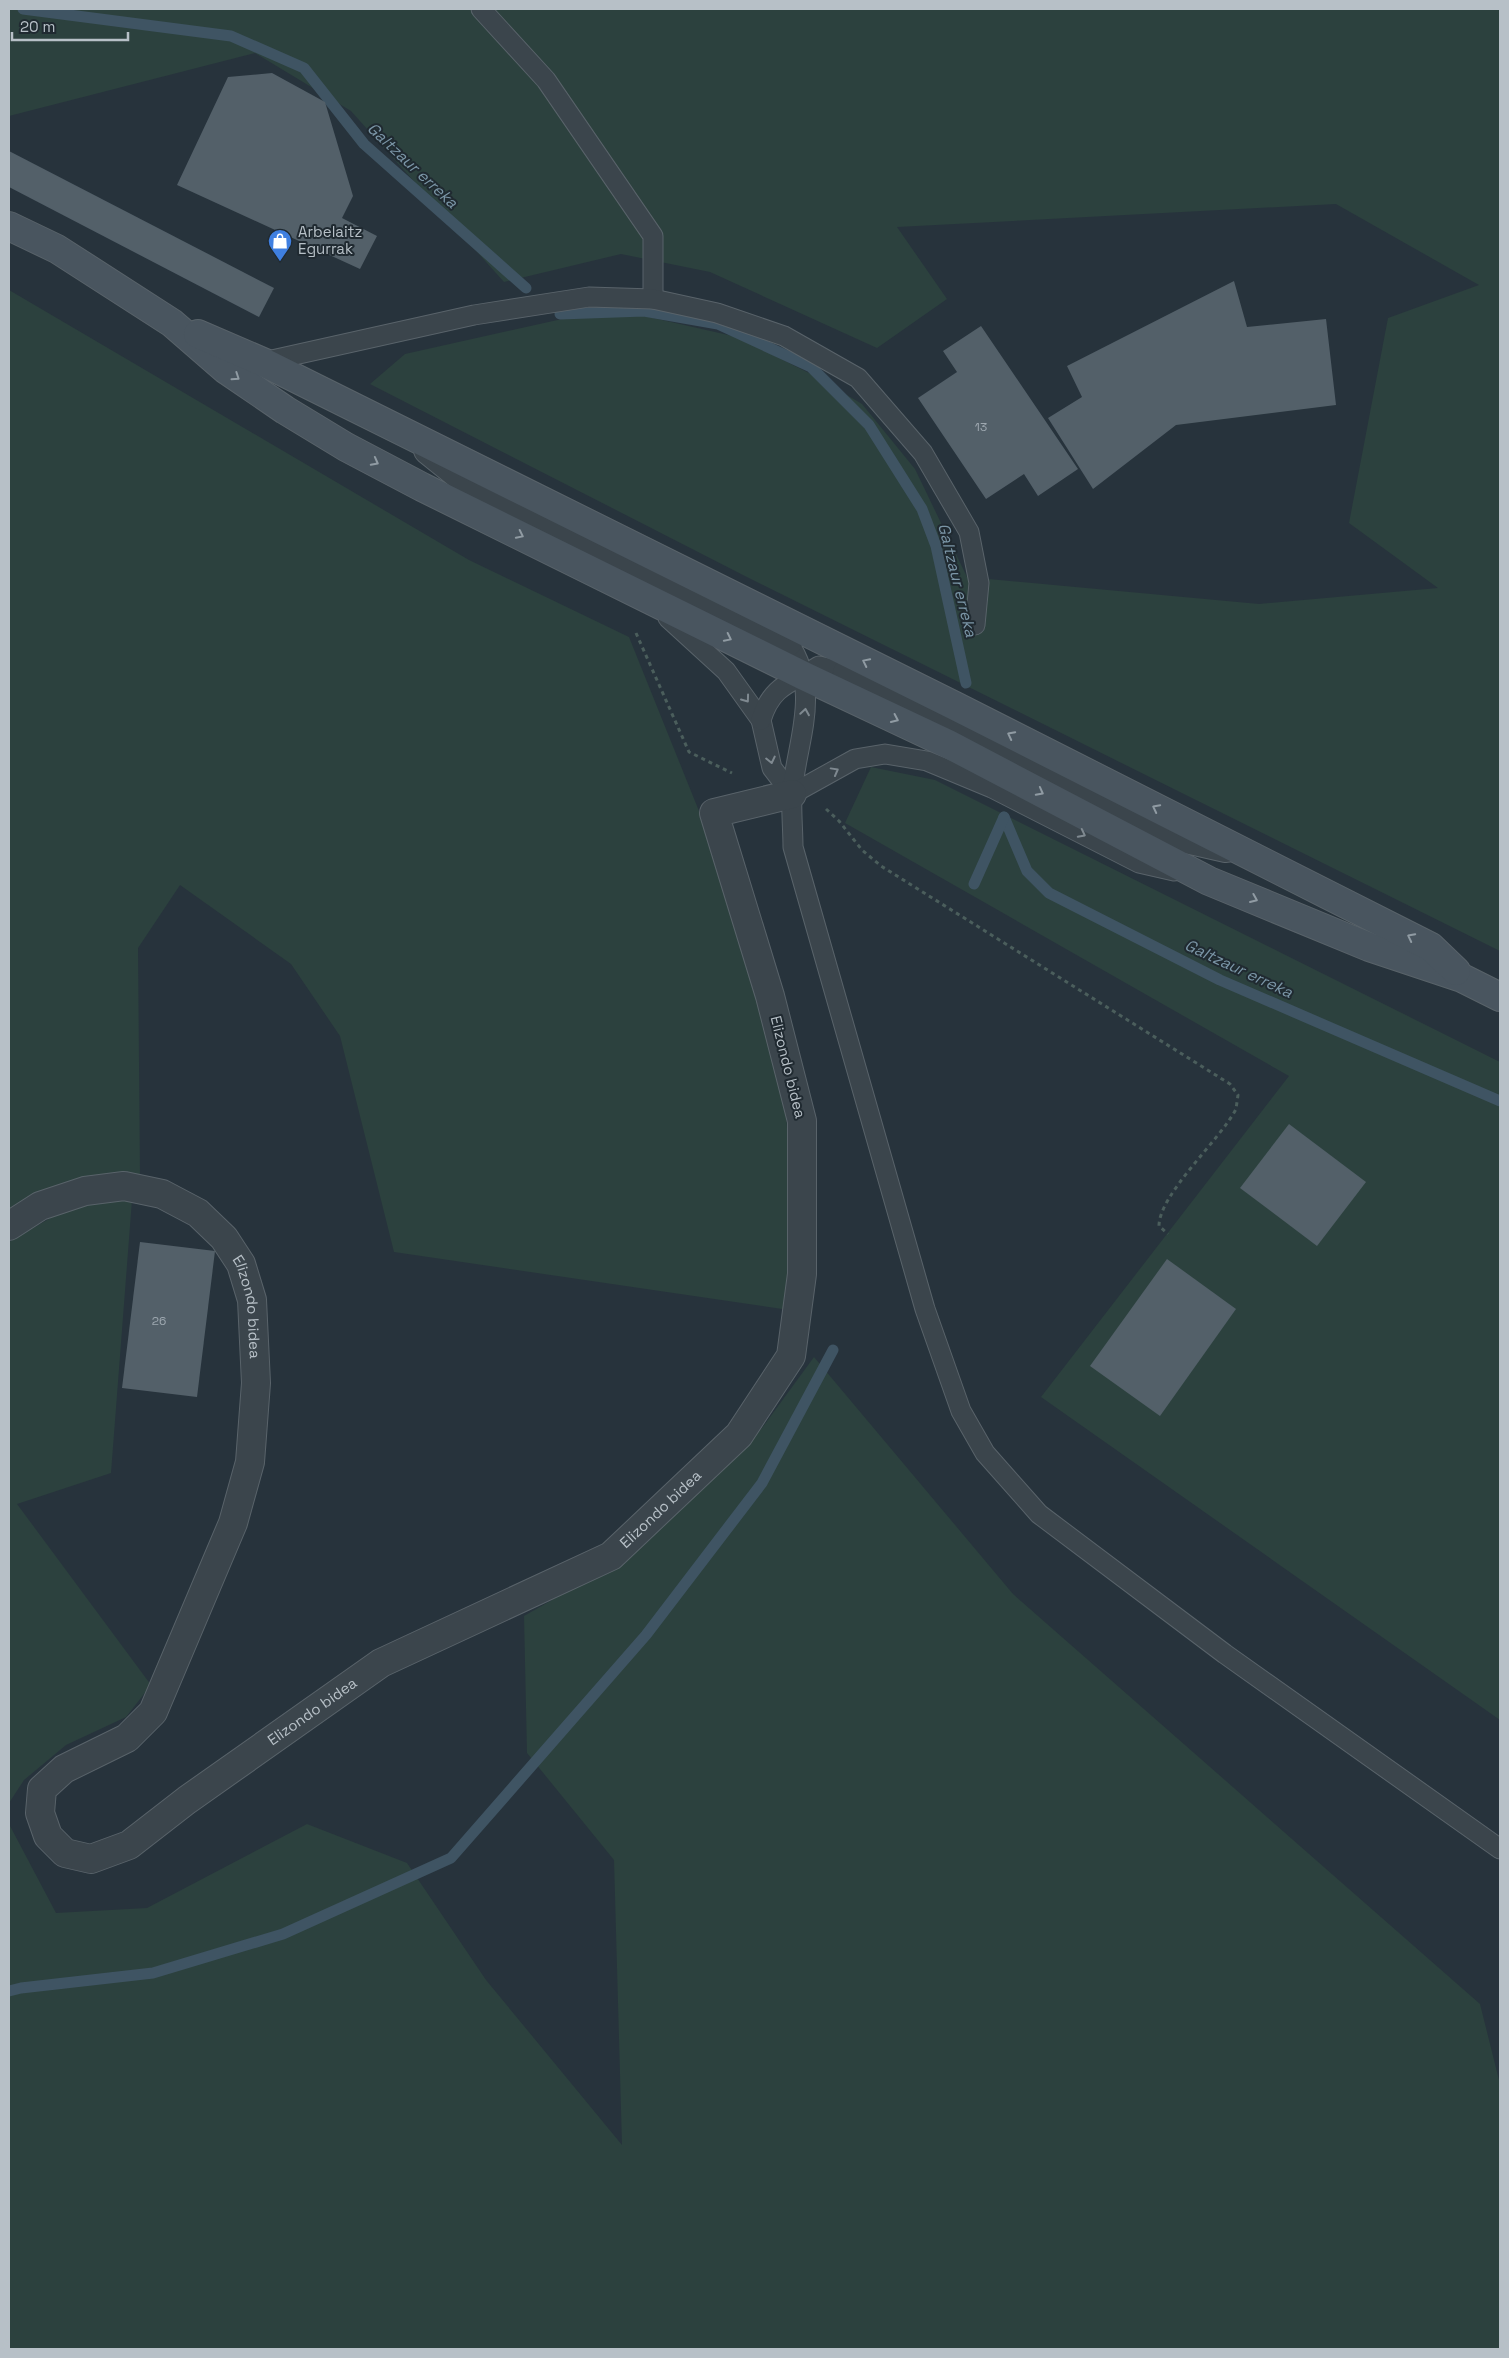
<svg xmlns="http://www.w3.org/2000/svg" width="1509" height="2358" viewBox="0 0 1509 2358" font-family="'Space Grotesk',sans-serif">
<rect width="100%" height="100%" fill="#27333c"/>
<g fill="#2c413e">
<path d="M9,9h1491v942l-759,-377 -371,-190 35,-30 157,-35 78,-4 97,22 76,38 49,29 53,65 52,108 292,27 179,-16 -89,-65 39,-205 91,-33 -143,-81 -439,23 50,72 -70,49 -167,-76 -89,-18 -117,28 -153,-171 -96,-58 -246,63z"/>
<path d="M9,290l460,270 160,77 74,184 62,194 21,94 4,75 -1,126 -395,-58 -54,-216 -49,-72 -111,-79 -42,63 2,227 -57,4 -74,32z"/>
<path d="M871,767l64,13 565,282v658l-459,-323 248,-321 -444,-253z"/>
<path d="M105,1197l27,3 -21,273 -94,31 134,181 -25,32 -60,28 -42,35 -15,23v-561l57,-33z"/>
<path d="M814,1357l199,237 467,410 20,80v265h-1491v-525l47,89 91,-5 160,-84 100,39 79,117 136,165 -8,-285 -87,-107 -3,-137 112,-64 126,-124z"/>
</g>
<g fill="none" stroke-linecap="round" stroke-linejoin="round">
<g stroke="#3f5463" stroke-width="11">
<path d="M23,9l208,27 73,32 60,76 162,144"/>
<path d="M560,314l84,-3 74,13 93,43 58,58 53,84 14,37 30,137"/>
<path d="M1004,817l23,54 22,22 171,87 280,121"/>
<path d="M974,884l30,-67"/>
<path d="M9,1991l12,-3 132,-15 130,-39 168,-76 195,-223 116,-152 71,-133"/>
</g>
</g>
<g fill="#536069">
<path d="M272,73l53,29 28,94 -11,22 35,18 -17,33 -183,-84 51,-108z"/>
<path d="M9,151l265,137 -15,29 -250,-130z"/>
<path d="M1234,281l13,46 79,-8 10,86 -160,20 -83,64 -45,-71 34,-21 -15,-31z"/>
<path d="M981,326l97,143 -40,27 -14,-22 -38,25 -68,-101 39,-26 -14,-21z"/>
<path d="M1289,1124l77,58 -49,64 -77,-58z"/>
<path d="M140,1242l75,9 -18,146 -75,-9z"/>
<path d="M1167,1259l69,50 -76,107 -70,-50z"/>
</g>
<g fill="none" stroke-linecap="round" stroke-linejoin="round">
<g stroke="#59636a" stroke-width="21">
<g id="service">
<path d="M481,9l65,71 107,156v63"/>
<path d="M263,362l211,-47 115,-18 64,2 64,14 67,23 74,42 65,75 46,79 10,51 -4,42"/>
<path d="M668,618l58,53 35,49 11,48 20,26"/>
<path d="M788,642c34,50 9,97 4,151 -1,18 1,37 1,54l132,462 36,102 24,42 54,61 186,140 275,195"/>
<path d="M761,720c11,-36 31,-37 58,-54l28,7"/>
<path d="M792,794l63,-35 30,-5 42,7 65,27 147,75 35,8"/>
</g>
</g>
<g stroke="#59636a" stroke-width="30">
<g id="minor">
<path id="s1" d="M9,1226l31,-20 45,-15 39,-5 38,8 36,19 26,25 17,26 11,36 4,83 -6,79 -17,61 -80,189 -26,26 -63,31 -22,20 -2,24 8,23 17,17 26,6 38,-14 58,-45 194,-137 230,-107 128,-121 52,-79 11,-82v-153l-32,-125 -56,-183 78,-19"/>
</g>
</g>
<g stroke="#59636a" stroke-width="30">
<g id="tertiary">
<path d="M428,450l31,25 329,167"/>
<path d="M847,673l313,160 66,15"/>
</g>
</g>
<g stroke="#59636a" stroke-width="30">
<g id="secondary">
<path d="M9,226l48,23 115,74 53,46 60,41 61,37 76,40 382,189 144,68 261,137 160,66 93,31 38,19"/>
<path d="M198,334l65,28 692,344 476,241 25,24"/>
</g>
</g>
<g stroke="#4b5e5c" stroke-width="3" stroke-dasharray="4 4" stroke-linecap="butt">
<path d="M636,633l53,119 43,21"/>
<path d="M826,809l13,12 23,29 19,16 349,218 8,11 -2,14c-15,30 -77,85 -77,117l9,8"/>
</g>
<use href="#service" stroke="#3b454c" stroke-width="19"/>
<use href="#minor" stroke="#3b454c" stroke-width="28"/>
<use href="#tertiary" stroke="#3b454c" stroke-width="28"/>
<use href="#secondary" stroke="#49555f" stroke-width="28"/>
</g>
<defs><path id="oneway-chevron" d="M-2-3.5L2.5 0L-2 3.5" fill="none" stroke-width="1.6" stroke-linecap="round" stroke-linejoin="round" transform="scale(1.25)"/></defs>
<g stroke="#909ba3">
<use href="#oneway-chevron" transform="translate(236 377) rotate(34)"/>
<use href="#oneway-chevron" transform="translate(375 462) rotate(28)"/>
<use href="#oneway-chevron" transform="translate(520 535) rotate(26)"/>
<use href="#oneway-chevron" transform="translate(728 638) rotate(26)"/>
<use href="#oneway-chevron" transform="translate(866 662) rotate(-154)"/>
<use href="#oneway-chevron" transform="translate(895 719) rotate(25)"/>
<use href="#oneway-chevron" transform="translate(1011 735) rotate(-153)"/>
<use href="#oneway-chevron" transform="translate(1040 792) rotate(28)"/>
<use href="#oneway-chevron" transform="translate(1156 808) rotate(-153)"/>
<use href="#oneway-chevron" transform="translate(1254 899) rotate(23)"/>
<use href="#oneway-chevron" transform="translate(1411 937) rotate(-153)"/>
</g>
<g stroke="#7f8990">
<use href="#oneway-chevron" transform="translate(746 699) rotate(54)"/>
<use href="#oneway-chevron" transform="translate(805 712) rotate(-81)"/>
<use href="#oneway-chevron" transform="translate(771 760) rotate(77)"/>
<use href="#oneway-chevron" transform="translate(835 771) rotate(-29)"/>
<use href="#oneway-chevron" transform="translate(1082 834) rotate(27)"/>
</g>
<defs>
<g id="shop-pin" transform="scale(1.25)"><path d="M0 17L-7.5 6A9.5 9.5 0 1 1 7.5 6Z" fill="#3f7fe0" stroke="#202a31"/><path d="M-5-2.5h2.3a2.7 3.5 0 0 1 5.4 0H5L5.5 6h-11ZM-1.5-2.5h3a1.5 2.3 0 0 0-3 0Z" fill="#fff"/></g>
</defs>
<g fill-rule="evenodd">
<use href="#shop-pin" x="280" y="241"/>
</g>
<g text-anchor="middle" stroke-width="4" stroke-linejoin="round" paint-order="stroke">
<g font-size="12" fill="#9ea8b0">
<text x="981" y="431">13</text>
<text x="159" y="1325">26</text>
</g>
<g font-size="15" fill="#b7c0c7" stroke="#202a31" text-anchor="start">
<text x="298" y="237">Arbelaitz<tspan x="298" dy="17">Egurrak</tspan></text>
</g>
<g font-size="15" fill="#b7c0c7" stroke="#202a31">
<text transform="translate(788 1067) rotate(76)" y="5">Elizondo bidea</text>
<text dy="5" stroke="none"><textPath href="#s1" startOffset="314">Elizondo bidea</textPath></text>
<text dy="5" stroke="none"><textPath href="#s1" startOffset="1648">Elizondo bidea</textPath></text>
<text dy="5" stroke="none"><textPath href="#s1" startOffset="1242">Elizondo bidea</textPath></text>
</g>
<g font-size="16" font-style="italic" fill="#7b96a7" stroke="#202a31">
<text transform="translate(413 165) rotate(43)" y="6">Galtzaur erreka</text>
<text transform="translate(958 580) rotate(76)" y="6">Galtzaur erreka</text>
<text transform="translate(1239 968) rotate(25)" y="6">Galtzaur erreka</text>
</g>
</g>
<rect width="1509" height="2358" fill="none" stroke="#b7c0c7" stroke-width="20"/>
<path d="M12 32v8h116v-8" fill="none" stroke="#b7c0c7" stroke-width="2.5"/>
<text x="20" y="32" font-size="15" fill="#b7c0c7" stroke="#202a31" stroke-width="4" paint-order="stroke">20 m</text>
</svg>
